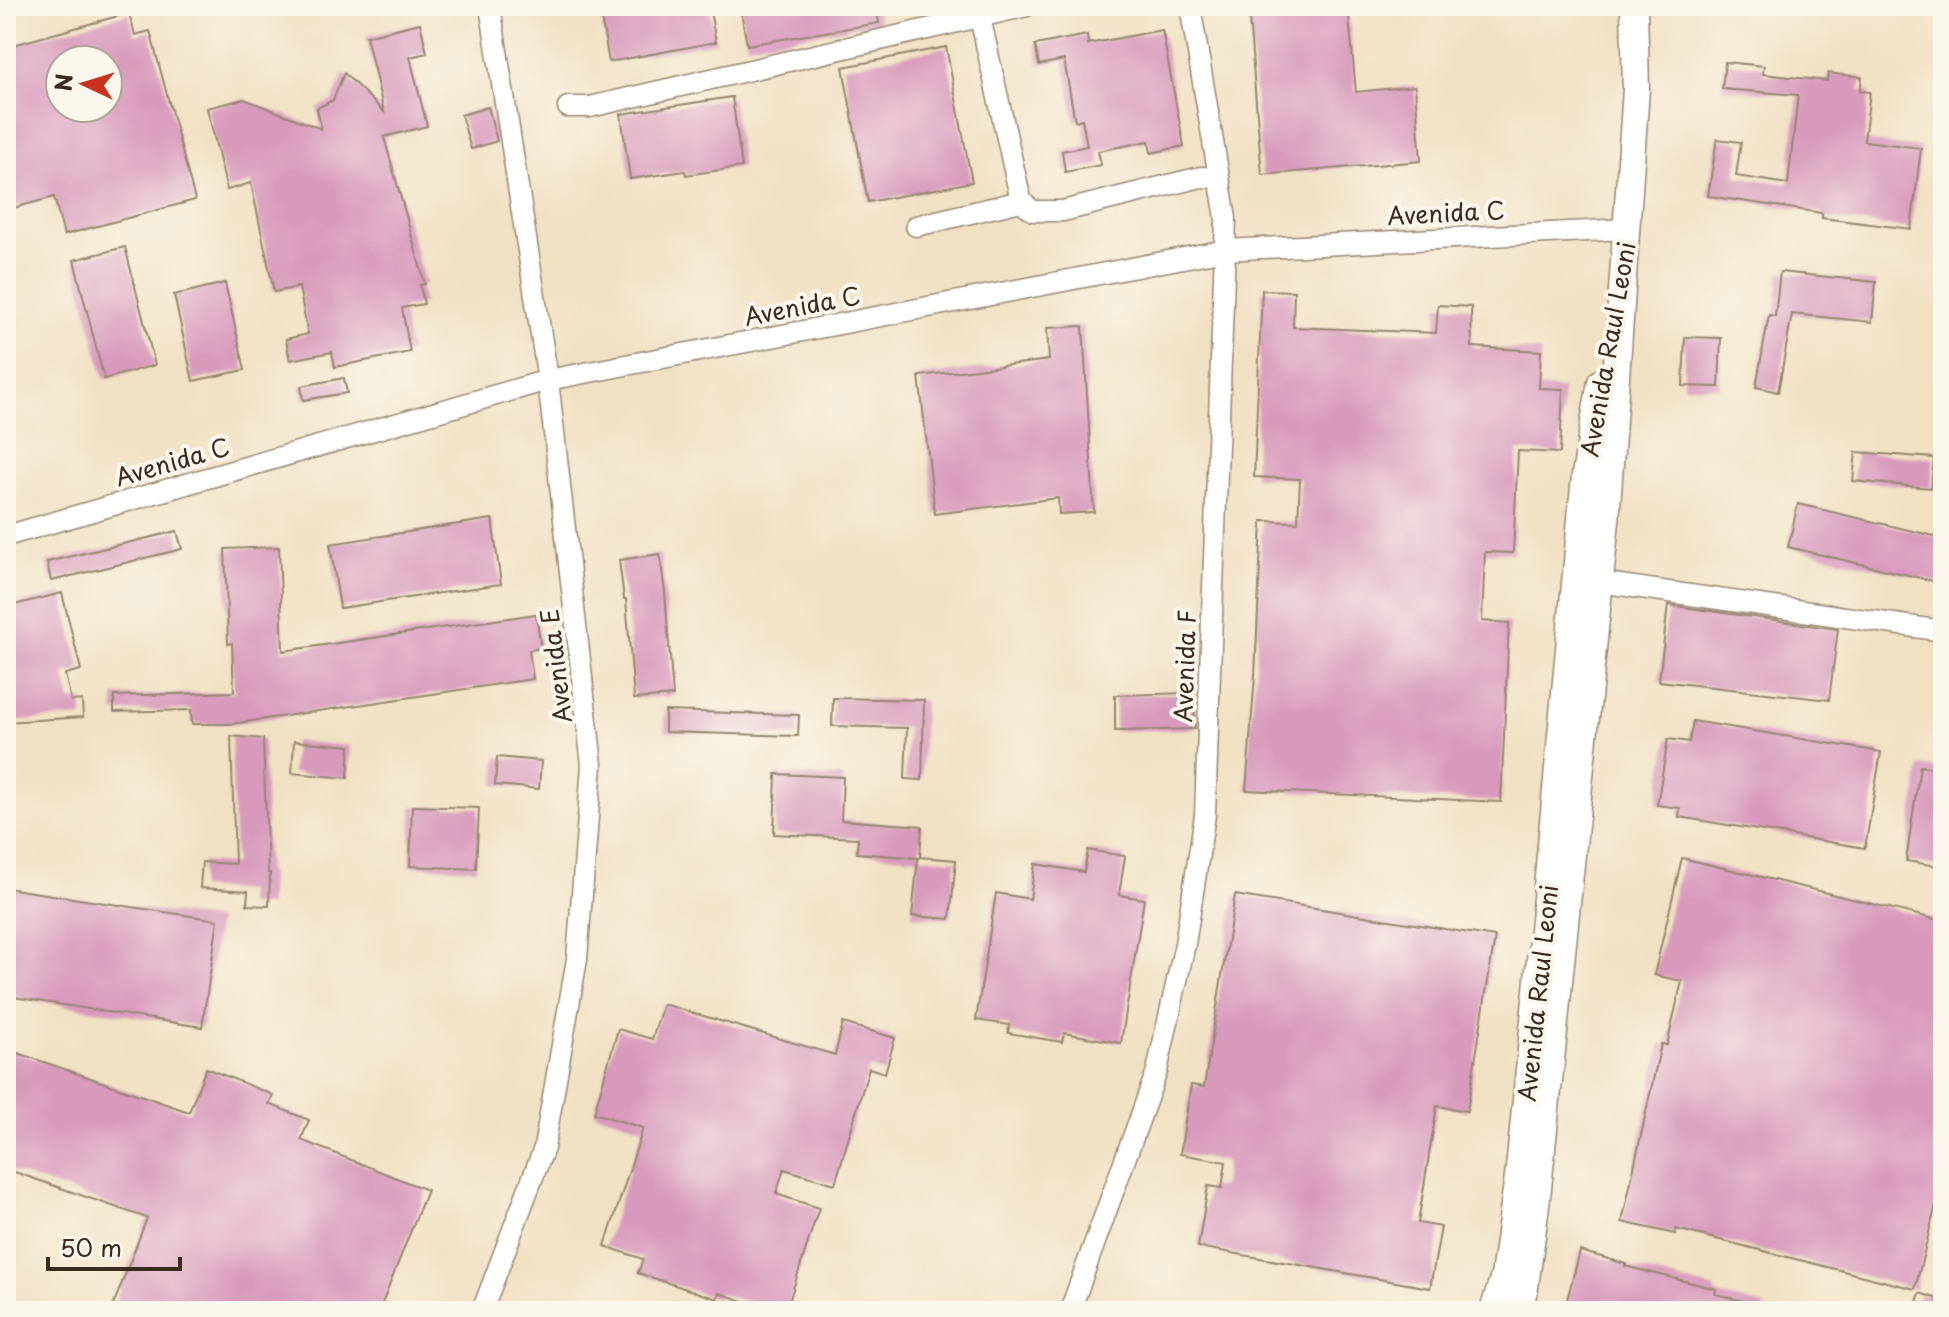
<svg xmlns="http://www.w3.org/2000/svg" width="1949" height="1317" font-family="'Playpen Sans',sans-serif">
<rect width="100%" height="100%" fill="#fbf7ec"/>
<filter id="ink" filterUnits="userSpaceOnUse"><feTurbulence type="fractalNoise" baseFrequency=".0125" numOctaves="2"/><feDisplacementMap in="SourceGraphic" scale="16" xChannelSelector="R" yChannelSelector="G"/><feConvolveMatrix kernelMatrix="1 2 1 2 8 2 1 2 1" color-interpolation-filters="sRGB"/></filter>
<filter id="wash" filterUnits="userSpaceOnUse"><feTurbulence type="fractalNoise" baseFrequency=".006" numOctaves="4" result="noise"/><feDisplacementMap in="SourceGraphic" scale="32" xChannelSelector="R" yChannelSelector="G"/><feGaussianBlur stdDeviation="1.8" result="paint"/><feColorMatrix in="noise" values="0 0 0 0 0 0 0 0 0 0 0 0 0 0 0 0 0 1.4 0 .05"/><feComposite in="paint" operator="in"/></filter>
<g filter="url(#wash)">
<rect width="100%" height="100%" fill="#f1e1c3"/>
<g id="blocks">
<g fill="#d89abc" fill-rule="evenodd">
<path d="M599 6H709L716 42 609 62Z"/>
<path d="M740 6H876L879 23 747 45Z"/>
<path d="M1248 6H1348L1356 92 1415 86 1421 161 1262 175Z"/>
<path d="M129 13 135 35 150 31 195 200 64 235 54 197 6 210V47ZM60 60H108V108H60Z"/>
<path d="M420 23 427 53 410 57 427 126 384 137 425 284 420 285 424 304 402 308 410 352 335 367 332 352 290 360 286 339 308 334 299 287 274 292 251 183 227 190 207 108 244 99 321 129 317 108 333 100 344 73 384 112 366 36Z"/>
<path d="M1162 30 1184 146 1151 153 1149 141 1098 151 1101 165 1065 172 1062 151 1087 146 1082 119 1075 121 1064 60 1039 65 1035 45 1087 35 1088 44Z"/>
<path d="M946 47 972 182 868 202 843 67Z"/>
<path d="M1725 62 1764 66 1763 74 1827 81 1828 73 1862 77 1860 91 1870 92 1864 141 1921 148 1911 229 1822 218V213L1708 196 1717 139 1741 142 1736 176 1788 184 1798 95 1722 89Z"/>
<path d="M732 97 742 167 686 175 685 171 630 179 621 114Z"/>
<path d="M488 107 497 141 471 149 461 115Z"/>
<path d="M125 247 155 365 104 379 74 260Z"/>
<path d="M1780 272 1876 282 1872 322 1792 314 1778 392 1756 387 1769 315 1775 316Z"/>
<path d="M225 283 245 370 193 381 174 295Z"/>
<path d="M1262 290 1294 291 1293 327 1436 333 1438 305 1471 307 1472 347 1541 351 1539 388 1563 389 1560 453 1518 451 1513 553 1485 552 1482 621 1509 623 1501 802 1246 790 1255 676 1262 521 1298 522 1300 479 1254 477Z"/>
<path d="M1083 326 1094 512 1059 514 1058 498 935 514 919 376 1049 360 1047 328Z"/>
<path d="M1685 337 1721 338 1719 387 1683 386Z"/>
<path d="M344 378 347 393 303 400 301 386Z"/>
<path d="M1856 452 1934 458 1931 488 1853 481Z"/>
<path d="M1798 504 1943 538V561L1938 582 1788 547Z"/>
<path d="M492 519 501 584 340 608 330 544Z"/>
<path d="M177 531 182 549 51 581 47 562Z"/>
<path d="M279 547 283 651 536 614 541 648 529 650 533 679 231 724H192L191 710 114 712V696L234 692 232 643 228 644 225 549Z"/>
<path d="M660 554 665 593 673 696 634 699 626 599H624L619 560Z"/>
<path d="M62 593 81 670 65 674 71 701 82 700 83 717 6 722V607Z"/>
<path d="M1668 605 1838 629 1829 700 1659 681Z"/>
<path d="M1194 693 1195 729 1115 731V695Z"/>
<path d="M833 698 924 700 922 780 905 779 907 728 832 726Z"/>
<path d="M665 711 799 715 798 736 665 732Z"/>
<path d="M1693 721 1881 752 1865 848 1679 817 1680 808 1657 805 1668 739 1689 742Z"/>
<path d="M231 736 263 739 268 873H270L269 906 247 905 248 891 200 888 202 862 235 864Z"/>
<path d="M294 741 350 746 348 778 292 773Z"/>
<path d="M497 757 541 761 539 789 495 785Z"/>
<path d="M1920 766 1943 769V867L1906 861Z"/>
<path d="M776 774 843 777 841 820 922 826 920 857 956 860 950 919 912 916 918 858 857 853 858 838 774 834Z"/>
<path d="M412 806 479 808 476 869 410 866Z"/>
<path d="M1088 850 1125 856 1119 895 1144 899 1121 1043 1064 1033 1062 1042 1008 1033 1009 1025 976 1020 996 893 1030 899 1035 864 1084 872Z"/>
<path d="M1682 858 1943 921V1176L1915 1289 1676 1229 1675 1234 1622 1222 1661 1044 1667 1045 1682 981 1654 975Z"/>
<path d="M6 888 218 920 202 1027 6 996Z"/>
<path d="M1235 895 1495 937 1467 1111 1437 1106 1418 1223 1441 1227 1430 1288 1198 1247 1208 1186 1222 1188 1226 1162 1180 1154 1191 1085 1204 1087Z"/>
<path d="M663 1004 835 1055 843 1023 895 1038 885 1073 869 1068 835 1184 784 1169 776 1194 819 1208 786 1311H774L719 1293 717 1299 638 1273 643 1259 605 1246 643 1128 594 1113 618 1029 652 1039Z"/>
<path d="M6 1049 189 1112 206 1068 273 1095 269 1104 309 1120 301 1140 427 1190 379 1311H111L147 1218 6 1169Z"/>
<path d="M1580 1251 1626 1264 1625 1266 1716 1289 1715 1294 1764 1306V1311H1564Z"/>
<path d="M1920 1293 1938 1299 1935 1311H1914Z"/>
</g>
</g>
</g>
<g filter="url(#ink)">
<use href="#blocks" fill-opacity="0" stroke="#968670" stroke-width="2"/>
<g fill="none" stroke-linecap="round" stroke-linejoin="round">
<g stroke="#968670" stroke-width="23">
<g id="minor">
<path d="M980 17 1021 201 1033 211H1063L1201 177 1218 178"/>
<path d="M568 107H590L1027 6"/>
<path d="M916 226 1021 201"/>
<path d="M6 536 548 380 1225 250 1627 229"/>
<path d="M1599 582 1943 631"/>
<path d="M482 1311 544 1148 577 959 592 765 548 380 490 6"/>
<path d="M1070 1311 1157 1071 1185 944 1205 815 1226 218 1190 6"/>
</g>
</g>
<g stroke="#968670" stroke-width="29">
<g id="major">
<path d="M1493 1311 1504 1276 1519 1169 1544 920 1585 475 1601 382"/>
<path d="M1518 1311 1525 1287 1537 1198 1606 521 1636 89 1634 6"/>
</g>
</g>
<use href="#minor" stroke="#fff" stroke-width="20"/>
<use href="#major" stroke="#fff" stroke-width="26"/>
</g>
</g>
<g text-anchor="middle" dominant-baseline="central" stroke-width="8" stroke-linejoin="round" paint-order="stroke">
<g font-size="24" fill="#3b2a1e" stroke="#fbf7ec">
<text transform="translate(1446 212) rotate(-3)">Avenida C</text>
<text transform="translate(802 305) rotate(-11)">Avenida C</text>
<text transform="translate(1607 349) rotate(-80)">Avenida Raul Leoni</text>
<text transform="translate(172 461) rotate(-16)">Avenida C</text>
<text transform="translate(555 666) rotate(-97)">Avenida E</text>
<text transform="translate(1184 666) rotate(-88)">Avenida F</text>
<text transform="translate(1537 993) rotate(-84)">Avenida Raul Leoni</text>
</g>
</g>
<rect width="1949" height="1317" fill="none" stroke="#fbf7ec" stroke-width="32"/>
<g transform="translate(84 84) rotate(274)"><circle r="38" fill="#fbf7ec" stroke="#aea59a" stroke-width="2"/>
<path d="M0-6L14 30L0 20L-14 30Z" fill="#c8321e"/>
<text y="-12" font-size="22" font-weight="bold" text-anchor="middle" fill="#3b2a1e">N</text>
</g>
<path d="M48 1257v12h132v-12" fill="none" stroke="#3b2a1e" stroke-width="4"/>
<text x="60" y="1257" font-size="24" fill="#3b2a1e" stroke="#fbf7ec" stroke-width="6" paint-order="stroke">50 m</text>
</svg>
